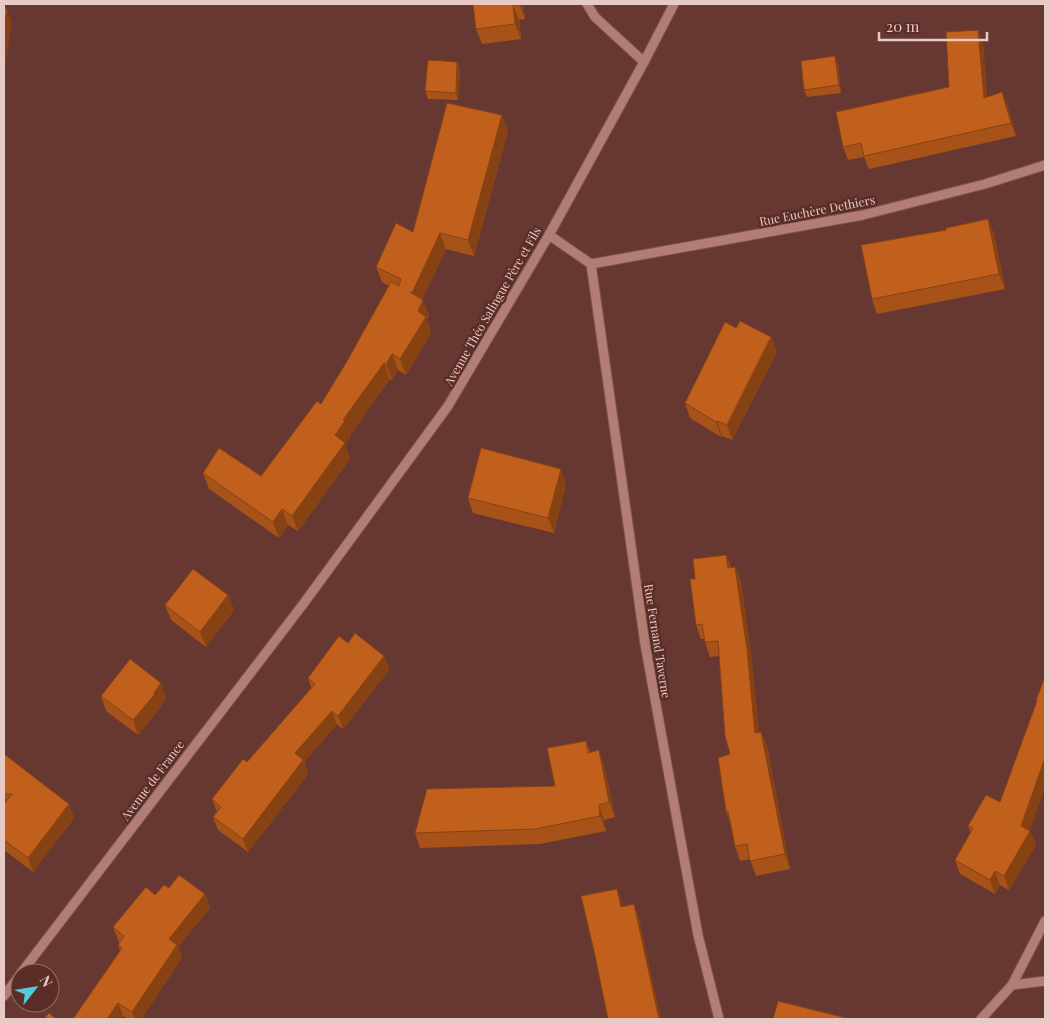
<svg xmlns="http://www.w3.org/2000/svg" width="1049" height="1023" font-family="'Playfair Display',serif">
<rect width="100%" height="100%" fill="#673831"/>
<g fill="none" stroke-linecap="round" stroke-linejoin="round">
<g stroke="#7c554f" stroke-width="11">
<g id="minor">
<path d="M587 4 595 17 644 62"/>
<path d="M549 235 591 264"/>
<path d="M591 264 645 644 698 935 719 1019"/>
<path d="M591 264 863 215 985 184 1045 165"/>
<path d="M21 973 304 603 448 406 549 235 644 62 674 4"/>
<path d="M1012 985 1045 981"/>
<path d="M4 996 20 975"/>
<path d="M981 1019 1012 985 1045 921"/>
</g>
</g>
<use href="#minor" stroke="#b27d74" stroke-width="9"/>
</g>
<g fill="#a65218">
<path d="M473 4H523L525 19 519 20 521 39 482 44 476 29Z"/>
<path d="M983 43 987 97 1007 105 1016 136 869 169 864 157 848 160 843 147 949 87Z"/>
<path d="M457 62 460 69 458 100 428 99 425 91Z"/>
<path d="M838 64 841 93 807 97 804 90Z"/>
<path d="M508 131 474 256 446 249 422 299 423 300 429 316 427 320 431 333 406 375 398 370 392 380 390 379 350 435 351 437 345 444 350 459 298 531 288 525 279 538 209 489 203 473 261 476 321 404 346 363 389 286 382 282 376 267 413 232Z"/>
<path d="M988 219 994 234 1005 289 877 314 872 299 946 230Z"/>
<path d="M736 328 771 337 777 352 732 440 722 436 721 437 690 418 685 403Z"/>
<path d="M566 484 554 533 473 513 468 498Z"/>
<path d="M726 555 731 567H735L741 582 752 663 759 732H761L767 746 790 869 756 876 750 859 740 861 735 846 730 822 726 811 730 754 719 656 710 657 704 639H701L696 625Z"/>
<path d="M228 595 234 610 206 647 171 620 165 605Z"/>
<path d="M348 643 384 656 389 670 343 729 337 724 304 762 308 774 248 852 218 830 213 817 217 812 212 799 247 762 311 688 308 678Z"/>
<path d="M1045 677 1030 831 1036 845 1009 890 1000 885 995 894 960 874 955 860 971 833 968 826 1000 802 1037 702 1036 700Z"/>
<path d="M101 696 166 698 160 707V708L138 735 106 711Z"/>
<path d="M586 741 590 752 604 765 615 817 604 820 606 831 540 844 420 848 415 833 555 786Z"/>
<path d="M4 754 69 804 74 818 33 872 4 850Z"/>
<path d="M169 888 205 894 210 908 178 947 182 958 141 1019H128L123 1016 121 1019H73L120 951 118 945 120 942 118 940 113 927 155 895Z"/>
</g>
<g fill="#874214">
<path d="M519 4H523L525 19Z"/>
<path d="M513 5 519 20 521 39 515 24Z"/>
<path d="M7 9 12 24 4 71V26Z"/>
<path d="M978 30 983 43 988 111 984 98Z"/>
<path d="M835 56 838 64 841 93 839 85Z"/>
<path d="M457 62 460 69 458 100 456 93Z"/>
<path d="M1002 92 1007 105 1016 136 1011 123Z"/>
<path d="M502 115 508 131 474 256 468 240Z"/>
<path d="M988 219 994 234 1005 289 999 274Z"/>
<path d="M440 233 446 249 418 309 412 293Z"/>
<path d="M423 300 429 316 427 320 431 333 406 375 400 359 418 311Z"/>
<path d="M771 337 777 352 732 440 727 425Z"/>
<path d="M392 354 398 370 392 380 386 364Z"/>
<path d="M384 363 390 379 350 435 351 437 345 444 350 459 298 531 292 516 343 420Z"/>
<path d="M717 421 722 436 721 437 716 422Z"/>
<path d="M561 469 566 484 554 533 548 518Z"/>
<path d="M282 509 288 525 279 538 273 522Z"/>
<path d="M726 555 731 570 728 568Z"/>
<path d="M735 567 741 582 752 663 761 747 755 733Z"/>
<path d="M228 595 234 610 206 647 200 632Z"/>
<path d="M384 656 389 670 343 729 338 716Z"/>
<path d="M161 683 166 698 160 707V708L138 735 133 720Z"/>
<path d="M332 711 337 724 304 762 308 774 248 852 243 839 295 753Z"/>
<path d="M761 732 767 746 790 869 785 854Z"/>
<path d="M599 750 604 765 615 817 609 802Z"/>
<path d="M1045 758V787L1028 836 1030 831 1036 845 1009 890 1004 876Z"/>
<path d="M69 804 74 818 33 872 28 858Z"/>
<path d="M599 805 604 820 606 831 600 816Z"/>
<path d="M995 871 1000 885 995 894 990 880Z"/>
<path d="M617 889 622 902 626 921 621 907Z"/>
<path d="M205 894 210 908 178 947 182 958 141 1019H135L132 1012 169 939Z"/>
<path d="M634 904 639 918 661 1019H659Z"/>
<path d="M118 1003 123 1016 121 1019H107Z"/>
</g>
<g fill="#c15f1c" stroke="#874214">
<path d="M473 4H519V5H513L515 24 476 29Z"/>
<path d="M4 8 7 9 4 26Z"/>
<path d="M978 30 984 98 1002 92 1011 123 864 156 861 143 843 147 836 112 949 87 946 32Z"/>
<path d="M835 56 839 85 804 90 801 61Z"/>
<path d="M428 60 457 62 456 93 425 91Z"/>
<path d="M447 103 502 115 468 240 440 233 412 293 410 292 423 300 418 311 426 317 400 359 392 354 386 364 384 363 343 420 345 421 335 435 345 443 292 516 282 509 273 522 203 473 219 448 261 476 317 401 321 404 346 363 391 282 399 286 401 279 376 267 396 223 413 232Z"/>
<path d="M988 219 999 274 872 299 861 245 946 230V228Z"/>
<path d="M740 321 771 337 727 425 717 421 716 422 685 403 725 322 736 328Z"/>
<path d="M481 448 561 469 548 518 468 498Z"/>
<path d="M726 555 728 568 735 567 747 649 755 733 761 732 785 854 750 861 747 844 735 846 728 811H726L718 758 730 754 725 736 718 641 705 642 702 624 696 625 690 579H695L693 559Z"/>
<path d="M193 569 228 595 200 632 165 605Z"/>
<path d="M355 633 384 656 338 716 332 711 295 753 303 760 243 839 213 817 221 807 212 799 243 759 247 762 315 684 308 678 339 636 348 643Z"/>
<path d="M130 659 161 683 154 693 155 694 133 720 101 696Z"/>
<path d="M1045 677V758L1021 826 1030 831 1004 876 995 871 990 880 955 860 973 828 968 826 986 795 1000 802 1037 701 1036 700Z"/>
<path d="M586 741 588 753 599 750 609 802 599 805 600 816 535 829 415 833 427 789 555 786 547 748Z"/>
<path d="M4 754 69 804 28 858 4 840V804L12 794H4Z"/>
<path d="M179 875 205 894 169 939 177 945 132 1012 118 1003 107 1019H73L122 948 118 945 124 936 113 927 146 887 155 895 164 885 169 888Z"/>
<path d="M617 889 621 907 634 904 659 1019H608L594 951 581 896Z"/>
<path d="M778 1001 850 1019H773Z"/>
<path d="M49 1013 56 1019H44Z"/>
</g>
<g text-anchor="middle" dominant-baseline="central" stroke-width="5" stroke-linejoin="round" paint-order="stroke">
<g font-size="12" fill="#e7cac5" stroke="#5b2d27">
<text transform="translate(817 210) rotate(-11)">Rue Euchère Dethiers</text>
<text transform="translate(492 306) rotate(-60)">Avenue Théo Salingue Père et Fils</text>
<text transform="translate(658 641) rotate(81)">Rue Fernand Taverne</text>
<text transform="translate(152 780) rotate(-53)">Avenue de France</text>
</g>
</g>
<rect width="1049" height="1023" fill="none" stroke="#e7cac5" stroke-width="10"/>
<g transform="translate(35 988) rotate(59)"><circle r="24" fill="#5b2d27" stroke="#936c66"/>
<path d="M0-4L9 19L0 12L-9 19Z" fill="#54cadd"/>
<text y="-8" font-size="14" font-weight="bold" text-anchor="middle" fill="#e7cac5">N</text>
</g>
<path d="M879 32v8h108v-8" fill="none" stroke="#e7cac5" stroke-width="2.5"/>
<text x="886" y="32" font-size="15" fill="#e7cac5" stroke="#5b2d27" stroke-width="4" paint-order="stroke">20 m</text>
</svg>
